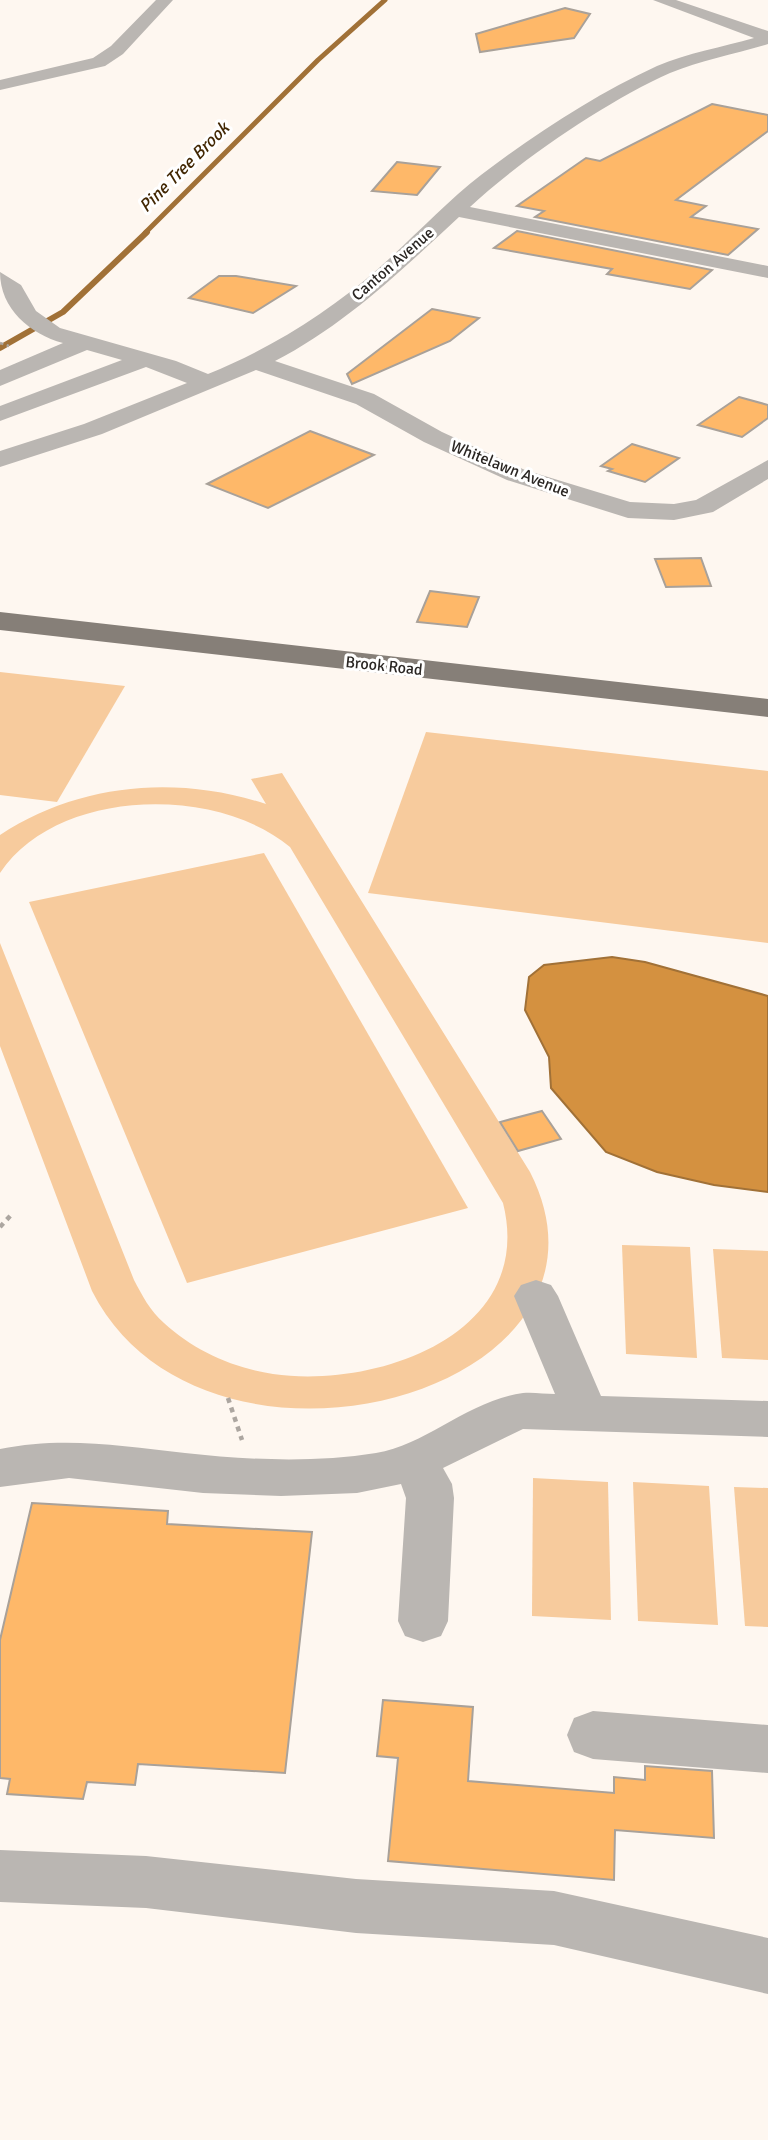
<svg xmlns="http://www.w3.org/2000/svg" width="768" height="2140" font-family="Signika,sans-serif">
<rect width="100%" height="100%" fill="#fef7f0"/>
<g fill="#f7cb9d">
<path d="M0 672 125 686 57 802 0 795Z"/>
<path d="M426 732 768 771V943L368 893Z"/>
<path d="M282 773 530 1172C643 1394 204 1511 92 1291L0 1046V943L134 1280C142 1295 150 1311 164 1323 193 1350 233 1368 273 1374 377 1389 536 1334 503 1203L290 847C216 785 57 788 0 873V835C80 783 176 775 266 804L251 779Z"/>
<path d="M264 853 468 1208 187 1283 29 902Z"/>
<path d="M622 1245 690 1247 697 1358 626 1354Z"/>
<path d="M713 1249 768 1251V1360L722 1358Z"/>
<path d="M533 1478 608 1482 611 1620 532 1616Z"/>
<path d="M633 1482 709 1486 718 1625 638 1621Z"/>
<path d="M734 1487 768 1488V1627L745 1626Z"/>
</g>
<path fill="#d49140" stroke="#a17137" stroke-width="2" d="M612 957 645 962 768 996V1192L714 1185 657 1172 606 1152 551 1088 549 1057 525 1010 529 977 544 965Z"/>
<g fill="none" stroke-linecap="round" stroke-linejoin="round">
<path stroke="#a17137" stroke-width="5" d="M145 233 318 60 385 0"/>
<path stroke="#a17137" stroke-width="6" d="M0 348 63 312 147 232"/>
</g>
<g fill="#feb869" stroke="#a9a199" stroke-width="2">
<path d="M565 8 590 14 574 38 480 52 476 34Z"/>
<path d="M712 104 768 115V131L676 200 706 206 691 217 758 229 728 255 535 217 544 211 517 206 586 158 600 161Z"/>
<path d="M397 162 440 167 417 195 372 191Z"/>
<path d="M517 231 712 270 690 289 607 274 612 269 494 248Z"/>
<path d="M219 276H236L296 286 253 313 189 298Z"/>
<path d="M432 309 479 318 450 341 352 384 347 374Z"/>
<path d="M739 397 768 405V418L742 437 698 425Z"/>
<path d="M310 431 374 455 268 508 207 484Z"/>
<path d="M632 444 679 458 645 482 608 471 612 469 601 466Z"/>
<path d="M701 558 711 586 666 587 655 559Z"/>
<path d="M430 591 479 597 467 627 417 622Z"/>
<path d="M542 1111 561 1139 518 1151 500 1122Z"/>
<path d="M32 1503 168 1511 167 1524 312 1532 285 1773 138 1764 135 1785 87 1782 83 1799 7 1794 10 1779 0 1778V1640Z"/>
<path d="M383 1700 473 1707 468 1781 614 1793V1777L645 1780V1766L712 1771 714 1838 615 1830 614 1880 388 1861 398 1758 377 1756Z"/>
</g>
<g fill="none" stroke-linecap="round" stroke-linejoin="round">
<path stroke="#aca6a0" stroke-width="2.5" stroke-dasharray="3.5 3.5" stroke-linecap="butt" d="M0 343 9 346"/>
<g stroke="#aca6a0" stroke-width="4.5" stroke-dasharray="5 5" stroke-linecap="butt">
<path d="M0 1227 11 1215"/>
<path d="M228 1398 242 1440"/>
</g>
<g fill="#bab6b2" fill-rule="evenodd">
<path d="M156 0H173L123 54 105 66 0 90V80L93 58 111 46Z"/>
<path d="M653 0H676L768 31V44C736 54 701 60 670 73 607 101 520 160 470 207L768 266V278L459 217C402 270 345 325 275 361L374 394 442 432 525 470 630 502 674 504 696 500 768 460V479L713 512 674 520 628 518 507 480 424 442 356 404 256 370 102 434 0 467V451L84 424 187 383 146 367 0 421V406L122 360 87 350 0 386V370L63 343C30 334 0 309 0 272L21 285 36 311 60 328 176 361 208 374C270 349 329 312 379 268 413 238 445 203 481 175 535 134 596 94 657 66 687 53 723 47 754 38Z"/>
<path d="M536 1280 551 1285 558 1296 601 1396 768 1401V1437L523 1429 443 1468 452 1484 454 1498 448 1621 441 1636 423 1642 405 1636 398 1621 406 1498 401 1484 357 1493 281 1496 203 1493 69 1478 0 1487V1449C63 1436 122 1446 185 1453 247 1460 314 1463 376 1453 428 1444 469 1400 523 1393 533 1392 545 1394 555 1394L514 1296 521 1285Z"/>
<path d="M593 1711 768 1725V1773L593 1759 574 1752 567 1735 574 1718Z"/>
<path d="M0 1850 146 1856 356 1879 554 1891 768 1938V1994L554 1945 356 1933 146 1908 0 1902Z"/>
</g>
<path fill="#867f78" fill-rule="evenodd" d="M0 612 768 699V717L0 630Z"/>
</g>
<g text-anchor="middle" dominant-baseline="central" stroke-width="6" stroke-linejoin="round" paint-order="stroke">
<g font-size="16" fill="#2a2623" stroke="#fff">
<text transform="translate(393 264) rotate(-41)">Canton Avenue</text>
<text transform="translate(510 469) rotate(22)">Whitelawn Avenue</text>
<text transform="translate(384 666) rotate(6)">Brook Road</text>
</g>
<g font-size="18" font-style="italic" fill="#422703" stroke="#fff">
<text transform="translate(184 167) rotate(-45)">Pine Tree Brook</text>
</g>
</g>
</svg>
